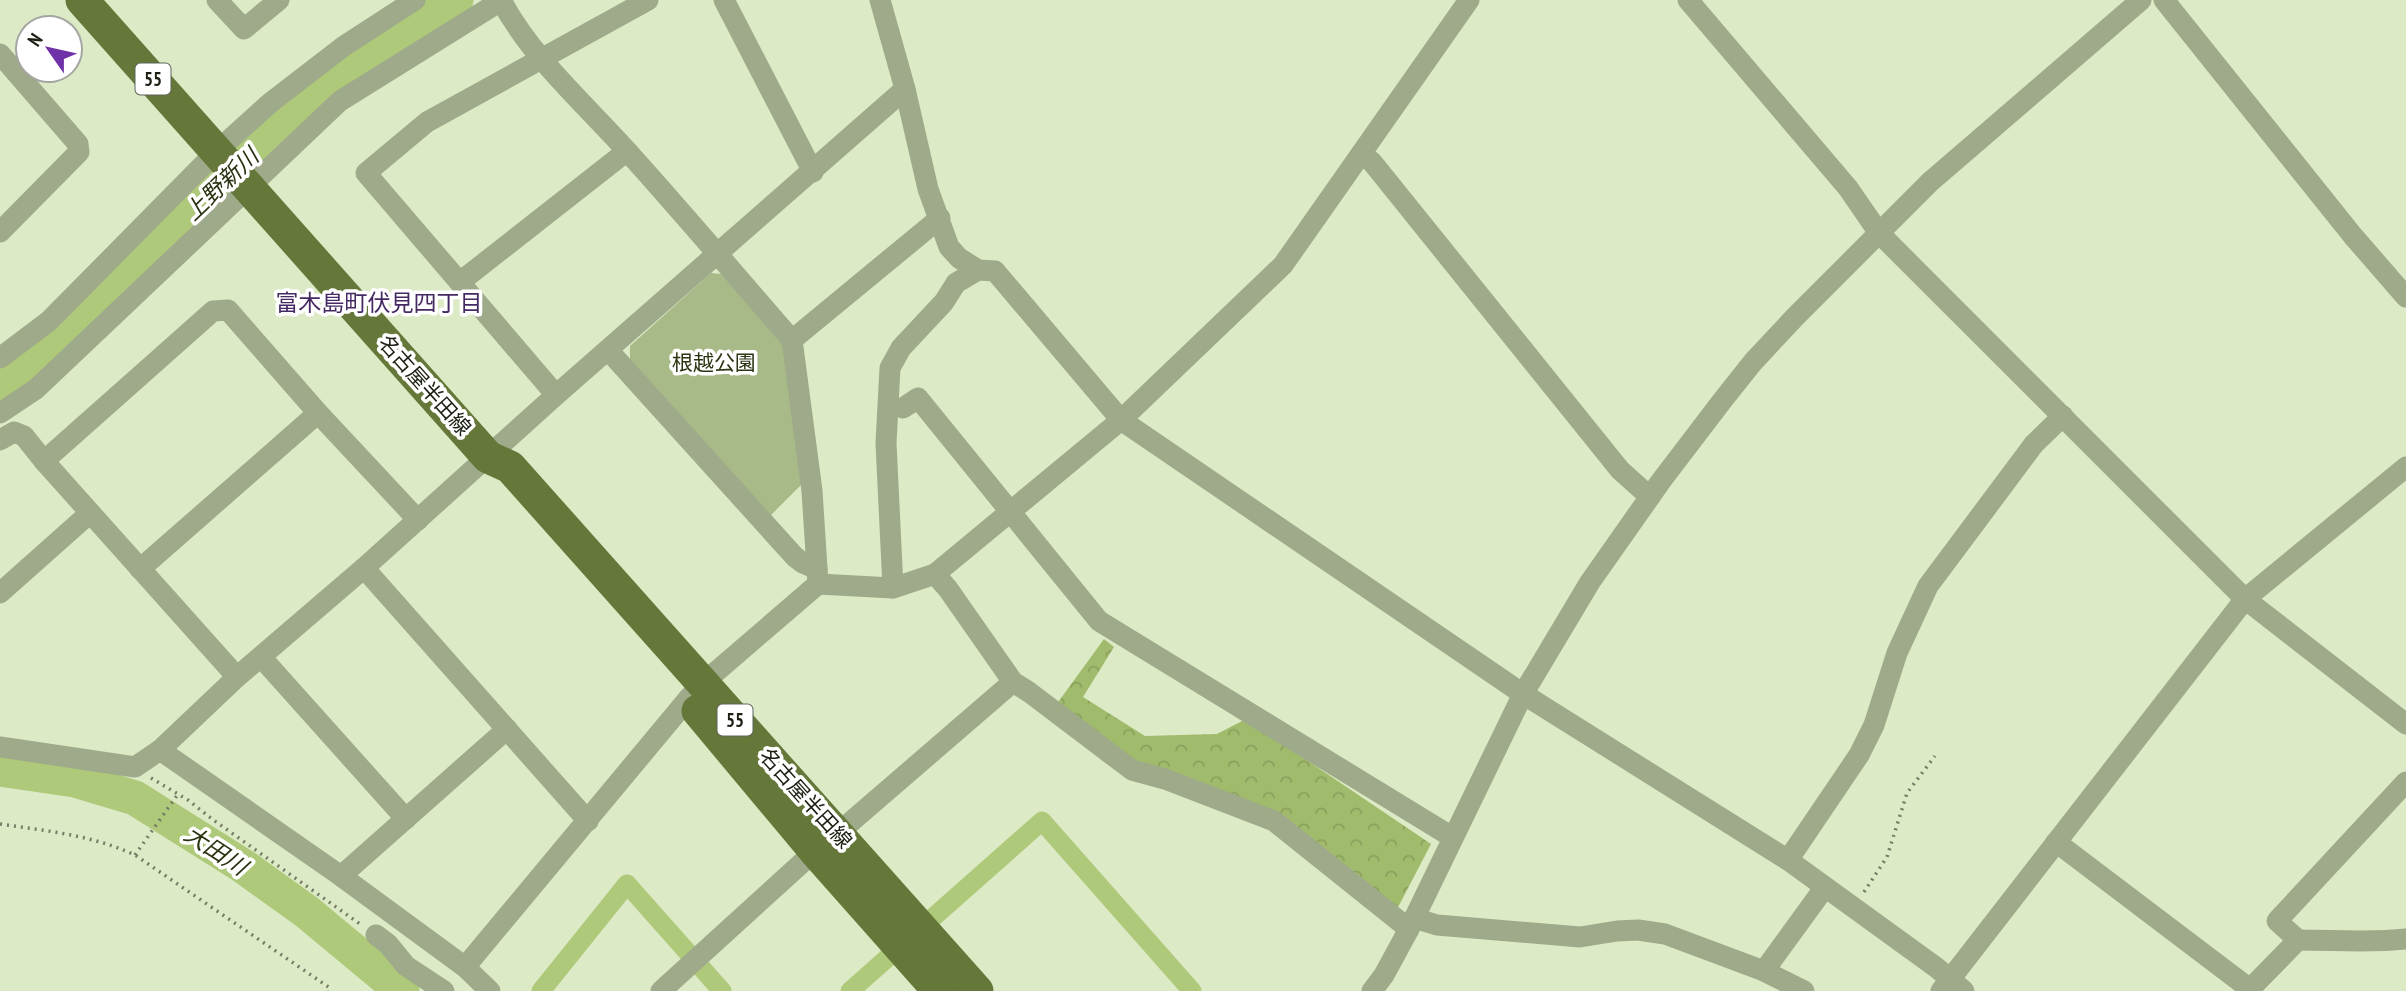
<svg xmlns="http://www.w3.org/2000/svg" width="2406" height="991" font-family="'PT Sans Narrow','Noto Sans JP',sans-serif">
<defs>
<pattern id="forest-crowns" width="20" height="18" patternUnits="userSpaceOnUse" patternTransform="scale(1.75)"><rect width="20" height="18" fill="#a1bb6c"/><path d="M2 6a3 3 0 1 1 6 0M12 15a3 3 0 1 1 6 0" fill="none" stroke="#8aa05d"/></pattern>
</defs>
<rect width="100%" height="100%" fill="#ddeac6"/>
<path fill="#a8ba87" d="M711 273 721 274 786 346 801 485 769 517 630 364V346Z"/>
<path fill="url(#forest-crowns)" d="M1104 639 1114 647 1083 697 1145 736 1217 734 1246 719 1431 844 1395 913 1277 817 1132 762 1056 705Z"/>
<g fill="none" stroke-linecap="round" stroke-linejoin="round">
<g stroke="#afc97a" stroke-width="19">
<path d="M541 991 627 884 722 991"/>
<path d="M850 991 1042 821 1192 991"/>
</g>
<g stroke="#afc97a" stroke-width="35">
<path d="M0 387 57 343 248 155 307 100 393 39 456 0"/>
<path d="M0 769 75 780 135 798 243 866 307 912 402 991"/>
</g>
<g stroke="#747d65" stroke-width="3.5" stroke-dasharray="2 5" stroke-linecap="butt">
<path d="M151 778 188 800 212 819 360 924"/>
<path d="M0 824C47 831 92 835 135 855L330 988 329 991"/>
<path d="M135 855 178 794"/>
<path d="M1864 892 1887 857 1907 793 1935 756"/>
</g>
<g stroke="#9eaa89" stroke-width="21">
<path d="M217 0 244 29 279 0"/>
<path d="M501 0C531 57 584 103 627 151 683 213 737 277 792 340"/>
<path d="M724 0 813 172"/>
<path d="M880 0 905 89 928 189 949 247 959 258 978 270 995 271 1121 420 1523 694 1788 860 1937 968 1964 991"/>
<path d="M1688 0 1848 188 1879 233 2245 599 2406 724"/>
<path d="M2164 0 2353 236 2406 297"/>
<path d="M0 54 78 144 79 152 0 232"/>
<path d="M1361 154 1372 162 1620 470 1650 497"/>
<path d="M460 282 627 151"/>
<path d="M608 350 795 557 803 563 817 569"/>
<path d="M0 358 49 321 217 151 270 103 344 46 415 0"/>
<path d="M556 395 366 173 427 122 648 0"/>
<path d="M903 408 918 398 1099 621 1452 837"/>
<path d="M0 413 36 389 340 101 502 0"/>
<path d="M0 440 14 432 24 436 44 461 237 677"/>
<path d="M44 461 213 311 228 310 318 413 418 520"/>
<path d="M364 568 588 821"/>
<path d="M140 569 318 413"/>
<path d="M935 574 1121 420 1283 265 1469 0"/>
<path d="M818 584 812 491 792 340 940 218"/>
<path d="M893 588 886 443 890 368 901 348 944 302 956 283 978 270"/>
<path d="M0 593 90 513"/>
<path d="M261 657 406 819"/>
<path d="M0 747 135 767 160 750 237 677 364 568 556 395 905 89"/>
<path d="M160 750 341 876 465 967 490 991"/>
<path d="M838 833 1013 682"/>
<path d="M2056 842 2250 989 2298 940 2277 921 2406 782"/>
<path d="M1788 860 1859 755 1874 725 1897 653 1928 586 2034 444 2063 416"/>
<path d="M341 876 507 729"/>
<path d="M1414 918 1437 925 1580 937 1617 931 1638 930 1665 934 1764 971 1804 991"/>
<path d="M376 935 388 944 406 966 444 991"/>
<path d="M2298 940C2335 940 2370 943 2406 939"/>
<path d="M465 967 688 699 703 683 818 584 893 588 935 574 948 589 1013 682 1029 692 1132 770 1165 779 1274 821 1409 929"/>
<path d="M1764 971 1825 887"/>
<path d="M661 991 815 851"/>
<path d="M1372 991 1384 975 1409 929 1523 694 1590 582 1661 481 1722 401 1753 362 1795 317 1930 182 2141 0"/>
<path d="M1941 991 2245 599 2406 467"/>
</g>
<g stroke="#657839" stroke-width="33">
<path d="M82 0 488 457 510 467 977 991"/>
<path d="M698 711 815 851 939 991"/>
</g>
</g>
<g text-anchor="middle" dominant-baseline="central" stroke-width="7" stroke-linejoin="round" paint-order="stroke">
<g fill="#fff" stroke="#5f635a" stroke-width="2">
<rect x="135.5" y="63.5" width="35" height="31" rx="5"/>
<rect x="717.5" y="704.5" width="35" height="31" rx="5"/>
</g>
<g font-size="19" font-weight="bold" fill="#1b2013">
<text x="153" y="79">55</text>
<text x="735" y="720">55</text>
</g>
<g font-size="21" fill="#2b3513" stroke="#fff">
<text x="714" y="362">根越公園</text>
</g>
<g font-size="21" fill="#1b2013" stroke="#fff">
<text transform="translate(425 385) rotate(48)">名古屋半田線</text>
<text transform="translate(806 798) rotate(48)">名古屋半田線</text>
</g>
<g font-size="23" font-style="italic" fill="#293311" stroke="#fff">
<text transform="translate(221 184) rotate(-44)">上野新川</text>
<text transform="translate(216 850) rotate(33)">大田川</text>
</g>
<g font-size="23" fill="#452963" stroke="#fff">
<text x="379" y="302">富木島町伏見四丁目</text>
</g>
</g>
<g transform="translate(49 49) rotate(304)"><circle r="33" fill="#ffffff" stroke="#a4a6a1" stroke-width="2"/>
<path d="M0-5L12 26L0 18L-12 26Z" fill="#6e31a7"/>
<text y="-10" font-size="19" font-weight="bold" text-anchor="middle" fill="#1b2013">N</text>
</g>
</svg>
